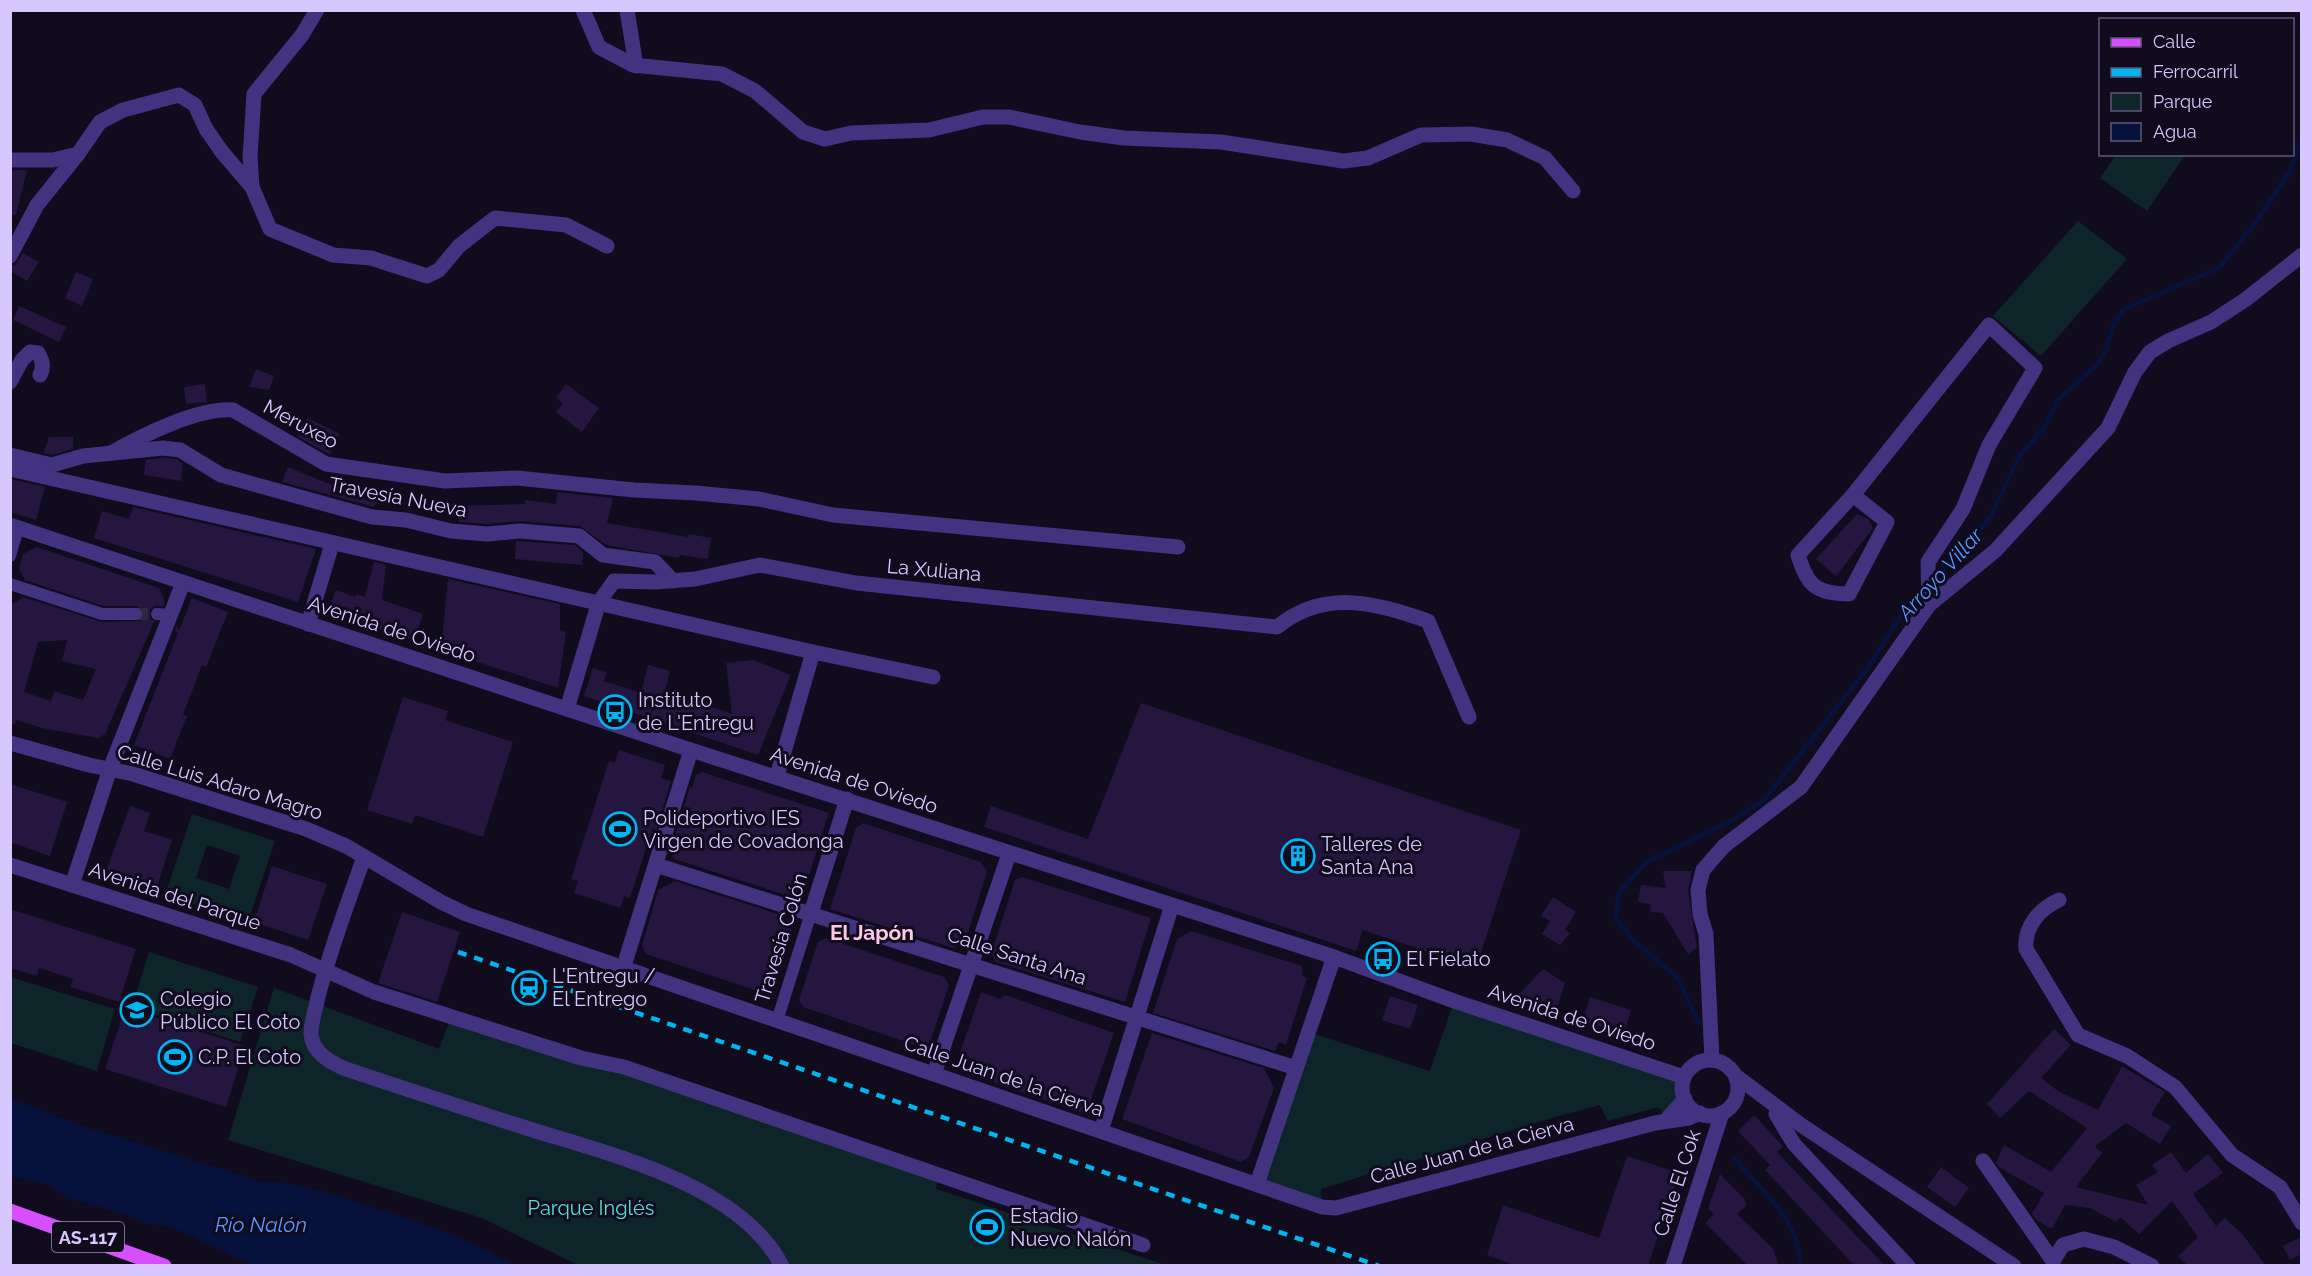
<svg xmlns="http://www.w3.org/2000/svg" width="2312" height="1276" font-family="Raleway,sans-serif">
<rect width="100%" height="100%" fill="#110b1e"/>
<g fill="#0d2528" fill-rule="evenodd">
<path d="M2116 155V154L2185 155 2147 211 2100 178Z"/>
<path d="M2078 221 2127 259 2041 356 1993 316Z"/>
<path d="M192 814 275 841 248 922 165 895ZM207 845 240 856 229 889 196 878Z"/>
<path d="M149 952 258 987 240 1042 132 1007Z"/>
<path d="M10 977 115 1009 97 1071 11 1043Z"/>
<path d="M274 988 439 1049 451 1017 939 1175 936 1189 1166 1265H578L482 1218 228 1140Z"/>
<path d="M1454 1001 1684 1077 1682 1088 1685 1099 1666 1120 1659 1107 1608 1121 1600 1105 1562 1115 1321 1189 1322 1207 1257 1184 1308 1032 1430 1071Z"/>
</g>
<path fill="#06123b" d="M11 1099 80 1125 263 1182C296 1182 321 1191 353 1201 408 1218 465 1237 515 1265H252L169 1226 144 1223 127 1215 67 1198 50 1185 11 1177Z"/>
<g fill="none" stroke-linecap="round" stroke-linejoin="round">
<g stroke="#06123b" stroke-width="5">
<path d="M1932 581 1990 518 2019 457 2044 428 2059 399 2098 364 2105 352 2114 324 2124 309 2219 268 2254 225 2290 171 2302 136"/>
<path d="M1699 1023 1677 977 1634 941 1616 918 1619 892 1648 861 1730 822 1764 800 1867 669 1909 603 1925 587"/>
<path d="M1734 1158C1758 1187 1805 1225 1799 1266"/>
</g>
</g>
<g fill="#24163f" fill-rule="evenodd">
<path d="M15 170H27L16 215 10 214V172Z"/>
<path d="M23 253 39 262 27 281 10 271 11 266 16 264Z"/>
<path d="M76 272 93 279 82 306 65 298Z"/>
<path d="M19 306 66 327 59 342 13 320Z"/>
<path d="M256 369 274 376 269 390 249 387Z"/>
<path d="M205 384 207 402 186 404 184 387Z"/>
<path d="M566 384 599 408 582 432 556 412 563 403 556 398Z"/>
<path d="M307 418 340 434 330 455 298 437Z"/>
<path d="M49 437H73V449L52 455 43 453Z"/>
<path d="M163 458 177 459 183 464 181 481 144 475 146 460Z"/>
<path d="M288 467 376 503 374 507 282 482Z"/>
<path d="M10 479 45 487 36 520 10 512Z"/>
<path d="M557 492 613 498 607 523 688 537 689 534 711 538 708 559 680 555 679 558 606 545 580 526 521 521 487 524 459 522 458 506 525 504V500L556 504Z"/>
<path d="M133 507 316 549 298 602 94 538 102 511 129 519Z"/>
<path d="M1857 514 1868 519 1873 528 1836 576 1816 559Z"/>
<path d="M516 541 575 545 583 552 582 565 515 559Z"/>
<path d="M37 547 159 588 165 602 163 606H154L150 610V618L157 623 154 622 105 734 98 738 42 728 16 720 15 724H10V606L23 597 102 622 140 621 143 618V610L136 606H103L25 580 19 569 23 554ZM67 640 62 661 96 669 83 700 54 691 51 701 24 692 38 642Z"/>
<path d="M374 562 386 565 382 600 423 614 415 641 333 614 330 606 336 590 355 597 357 594 365 597Z"/>
<path d="M448 579 560 604V631L566 632 558 688 441 650Z"/>
<path d="M192 598 228 612 206 667 202 665 183 715 187 716 170 759 134 745 178 633 175 631 176 626 179 631Z"/>
<path d="M753 660 791 675 758 755 584 696 593 668 607 673 604 681 641 693 648 665 670 671 665 691 732 714 726 663Z"/>
<path d="M403 697 448 711 445 720 513 742 483 837 415 815 412 824 367 810Z"/>
<path d="M1141 703 1521 830 1476 968 1363 930 1356 951 984 827 991 806 1088 839Z"/>
<path d="M619 750 665 765 661 778 671 781 656 831 653 827 630 898 624 896 620 908 574 893 578 881 571 879 609 761 615 763Z"/>
<path d="M702 772 829 813 801 900 674 859 670 852 690 787 692 788 696 775Z"/>
<path d="M10 784 67 802 50 856 10 842Z"/>
<path d="M130 806 150 813 144 831 172 840 156 890 105 874Z"/>
<path d="M863 823 981 862 987 872 965 942 953 948 830 909 856 828Z"/>
<path d="M272 866 327 884 308 940 254 922Z"/>
<path d="M1663 871H1692L1688 891 1697 948 1688 954 1663 913 1650 912 1651 904 1638 902 1641 885 1666 888Z"/>
<path d="M1022 877 1151 918 1125 1002 996 962 991 954 1015 880Z"/>
<path d="M675 881 781 915 792 931 773 989 764 993 646 954 642 946 658 890Z"/>
<path d="M1553 897 1576 912 1565 930 1570 933 1560 945 1542 934 1550 921 1541 916Z"/>
<path d="M10 909 136 949 119 1002 70 987 73 979 39 968 37 976 10 968Z"/>
<path d="M402 912 460 932 437 1002 378 983Z"/>
<path d="M1191 931 1302 966 1303 977 1307 978 1286 1045 1279 1042 1275 1051 1153 1013 1177 939Z"/>
<path d="M826 938 944 977 949 985 930 1042 921 1047 803 1007 799 1000 818 942Z"/>
<path d="M1543 969 1565 983 1555 1014 1522 1003 1519 994Z"/>
<path d="M981 992 1000 999 1005 995 1114 1033 1086 1114 966 1073 958 1058Z"/>
<path d="M1390 996 1418 1005 1410 1029 1382 1020Z"/>
<path d="M1590 997 1631 1010 1624 1034 1583 1021Z"/>
<path d="M125 1008 245 1046 226 1107 105 1069Z"/>
<path d="M2054 1029 2071 1045 2041 1078 2058 1091 2098 1110 2122 1066 2165 1092 2151 1115 2171 1126 2160 1144 2126 1123 2095 1146 2102 1153 2076 1187 2148 1205 2136 1185 2158 1172 2152 1165 2171 1152 2186 1173 2208 1154 2223 1173 2193 1194 2216 1226 2225 1218 2243 1235 2266 1266H2188L2178 1256 2198 1237 2172 1201 2139 1234 2120 1217 2116 1222 2090 1208 2065 1205 2052 1229 2036 1220 2032 1214 2044 1193 2000 1168 1996 1163 2004 1145 2051 1172 2087 1128 2029 1091 2000 1118 1987 1104Z"/>
<path d="M1152 1033 1264 1068 1274 1088 1249 1157 1241 1162 1122 1119Z"/>
<path d="M1754 1115 1783 1146 1777 1152 1885 1266H1855L1765 1170 1770 1165 1738 1131Z"/>
<path d="M1627 1156 1679 1173 1648 1266H1517L1487 1255 1503 1205 1599 1238Z"/>
<path d="M1941 1167 1969 1188 1955 1207 1927 1187Z"/>
<path d="M1720 1174 1745 1200 1746 1206 1737 1214 1773 1249 1779 1266H1748L1705 1223 1714 1214 1708 1209Z"/>
<path d="M2301 1237V1254L2290 1260 2283 1246Z"/>
</g>
<g fill="none" stroke-linecap="round" stroke-linejoin="round">
<path stroke="#2f2740" stroke-width="12" stroke-dasharray="12 6" stroke-linecap="butt" d="M136 614H157"/>
<g stroke="#41337f" stroke-width="12">
<path d="M10 556 18 528"/>
<path d="M10 584 102 614H136"/>
<path d="M157 614 171 615"/>
<path d="M777 1021 811 913"/>
</g>
<g stroke="#41337f" stroke-width="15">
<path d="M583 10 599 47 633 65 722 74 755 91 803 132 825 139 851 133 929 130 983 117H1009L1080 132 1124 138 1221 142 1343 161 1368 158 1421 135 1471 134 1507 140 1545 158 1573 191"/>
<path d="M627 10 636 66"/>
<path d="M10 160H53L78 154 100 122 123 110 179 95 195 105 206 129 222 152 252 187 270 229 333 255 371 258 427 276 439 270 459 246 495 218 566 225 607 246"/>
<path d="M252 187 250 157 254 94 302 35 317 10"/>
<path d="M10 256 37 205 78 154"/>
<path d="M10 382 22 360 30 352 38 353C43 361 44 368 40 375"/>
<path d="M111 453C141 436 199 407 233 410L326 464 445 481 517 478 634 490 696 493 759 499 833 515 1178 547"/>
<path d="M10 455 52 465 83 456 163 448 180 450 221 475 372 517 406 520 451 531 487 534 520 531 579 536 603 555 655 562 673 581"/>
<path d="M10 469 813 652 777 776"/>
<path d="M1853 495 1887 522 1849 594C1816 593 1808 587 1798 555L1853 495 1989 325 2035 368 1989 445 1963 509 1928 562 1929 605"/>
<path d="M308 624 332 544"/>
<path d="M813 652 933 677"/>
<path d="M567 709 599 602 614 581 655 582 695 579 760 565 856 583 1277 627C1325 588 1375 603 1428 621L1469 717"/>
<path d="M10 743 89 765 133 774 306 829 346 846 441 902 466 914 1322 1207 1336 1208 1655 1123 1689 1118 1700 1113"/>
<path d="M364 857C348 903 330 949 318 997 316 1008 311 1022 311 1033 312 1052 328 1061 343 1068 402 1088 461 1107 520 1126 603 1153 739 1182 782 1266"/>
<path d="M10 865 291 955 374 992 581 1058 624 1067 1143 1245"/>
<path d="M656 865 1296 1068"/>
<path d="M72 885 110 769 183 583"/>
<path d="M2059 900C2039 909 2024 927 2026 949L2078 1035 2127 1056 2175 1087 2232 1155 2280 1187 2302 1223"/>
<path d="M811 913 847 799"/>
<path d="M623 969 691 750"/>
<path d="M1712 1060 1706 934 1700 914 1698 890 1703 870 1724 846 1801 787 1929 605 1995 551 2108 428 2135 372 2150 352 2168 341 2211 322 2245 300 2302 255"/>
<path d="M934 1074 1009 854"/>
<path d="M1776 1114 1794 1144 1908 1266"/>
<path d="M1666 1120 1685 1099"/>
<path d="M1101 1131 1172 905"/>
<path d="M1983 1161 2053 1261V1266"/>
<path d="M1257 1184 1334 957"/>
<path d="M2053 1261 2063 1245 2084 1239 2114 1247 2152 1266"/>
<path d="M1673 1266 1722 1113"/>
</g>
<g stroke="#41337f" stroke-width="15">
<path d="M10 525 691 750 1334 957 1454 1001 1684 1077"/>
<circle cx="1710" cy="1088" r="28"/>
<path d="M1736 1076 1801 1125 2014 1266"/>
</g>
<path stroke="#d74eff" stroke-width="15" d="M10 1211 164 1266"/>
<path stroke="#00b6f2" stroke-width="4.5" stroke-dasharray="9 8" stroke-linecap="butt" d="M458 952 1379 1266"/>
</g>
<defs>
<g id="bus-ring" transform="scale(1.725)"><circle r="9.5" fill="#110b1e" stroke="#00b6f2" stroke-width="1.5"/><path d="M-5-6H5V4H4V6H2V4H-2V6H-4V4H-5ZM-3.5-4V0h7V-4ZM-3.5 1.2v1.5H-2V1.2ZM2 1.2v1.5H3.5V1.2Z" fill="#00b6f2"/></g>
<g id="stadium-ring" transform="scale(1.725)"><circle r="9.5" fill="#110b1e" stroke="#00b6f2" stroke-width="1.5"/><path d="M0-5a6.5 5 0 1 0 0 10a6.5 5 0 1 0 0-10ZM-3.5-1.8h7v3.6h-7Z" fill="#00b6f2"/></g>
<g id="building-ring" transform="scale(1.725)"><circle r="9.5" fill="#110b1e" stroke="#00b6f2" stroke-width="1.5"/><path d="M-4-6H4V6H1V3H-1V6H-4ZM-2.5-4.3h1.7v1.8h-1.7ZM.8-4.3h1.7v1.8H.8ZM-2.5-1h1.7V.8h-1.7ZM.8-1h1.7V.8H.8Z" fill="#00b6f2"/></g>
<g id="station-ring" transform="scale(1.725)"><circle r="9.5" fill="#110b1e" stroke="#00b6f2" stroke-width="1.5"/><path d="M-3-6H3Q5-6 5-4V2Q5 4 3 4L4.5 6H3L1.5 4h-3L-3 6H-4.5L-3 4Q-5 4-5 2V-4Q-5-6-3-6ZM-3.5-4v3h7v-3ZM-3.5 1v1.5H-2V1ZM2 1v1.5H3.5V1Z" fill="#00b6f2"/></g>
<g id="school-ring" transform="scale(1.725)"><circle r="9.5" fill="#110b1e" stroke="#00b6f2" stroke-width="1.5"/><path d="M0-5L7-2L0 1L-7-2ZM-4 1L0 2.5L4 1V4Q0 6-4 4Z" fill="#00b6f2"/></g>
</defs>
<g fill-rule="evenodd">
<use href="#bus-ring" x="615" y="712"/>
<use href="#stadium-ring" x="620" y="829"/>
<use href="#building-ring" x="1298" y="856"/>
<use href="#bus-ring" x="1383" y="959"/>
<use href="#station-ring" x="529" y="988"/>
<use href="#school-ring" x="137" y="1010"/>
<use href="#stadium-ring" x="175" y="1057"/>
<use href="#stadium-ring" x="987" y="1227"/>
</g>
<g text-anchor="middle" dominant-baseline="central" stroke-width="6" stroke-linejoin="round" paint-order="stroke">
<rect fill="#110b1e" stroke="#9b8fbc" stroke-width="1.5" x="52" y="1222" width="72" height="30" rx="4.5"/>
<g font-size="18" font-weight="bold" fill="#d6c7ff">
<text x="88" y="1237">AS-117</text>
</g>
<g font-size="20" fill="#d6c7ff" stroke="#110b1e">
<text transform="translate(301 424) rotate(28)">Meruxeo</text>
<text transform="translate(398 497) rotate(11)">Travesía Nueva</text>
<text transform="translate(934 570) rotate(5)">La Xuliana</text>
<text transform="translate(392 629) rotate(18)">Avenida de Oviedo</text>
<text transform="translate(854 780) rotate(18)">Avenida de Oviedo</text>
<text transform="translate(220 782) rotate(17)">Calle Luis Adaro Magro</text>
<text transform="translate(175 896) rotate(18)">Avenida del Parque</text>
<text transform="translate(781 938) rotate(-73)">Travesía Colón</text>
<text transform="translate(1017 956) rotate(18)">Calle Santa Ana</text>
<text transform="translate(1572 1017) rotate(18)">Avenida de Oviedo</text>
<text transform="translate(1004 1076) rotate(19)">Calle Juan de la Cierva</text>
<text transform="translate(1472 1150) rotate(-15)">Calle Juan de la Cierva</text>
<text transform="translate(1677 1183) rotate(-72)">Calle El Cok</text>
</g>
<g font-size="20" fill="#d6c7ff" stroke="#110b1e" text-anchor="start">
<text x="638" y="700">Instituto<tspan x="638" dy="23">de L'Entregu</tspan></text>
<text x="643" y="818">Polideportivo IES<tspan x="643" dy="23">Virgen de Covadonga</tspan></text>
<text x="1321" y="844">Talleres de<tspan x="1321" dy="23">Santa Ana</tspan></text>
<text x="1406" y="959">El Fielato</text>
<text x="552" y="976">L'Entregu /<tspan x="552" dy="23">El Entrego</tspan></text>
<text x="160" y="999">Colegio<tspan x="160" dy="23">Público El Coto</tspan></text>
<text x="198" y="1057">C.P. El Coto</text>
<text x="1010" y="1216">Estadio<tspan x="1010" dy="23">Nuevo Nalón</tspan></text>
</g>
<g font-size="20" fill="#4ee4d5" stroke="#110b1e">
<text x="591" y="1208">Parque Inglés</text>
</g>
<g font-size="21" font-style="italic" fill="#5597ff" stroke="#110b1e">
<text transform="translate(1940 574) rotate(-48)">Arroyo Villar</text>
<text x="261" y="1224">Río Nalón</text>
</g>
<g font-size="21" font-weight="bold" fill="#ffc9e3" stroke="#110b1e">
<text x="872" y="932">El Japón</text>
</g>
</g>
<rect width="2312" height="1276" fill="none" stroke="#d6c7ff" stroke-width="24"/>
<rect x="2099" y="18" width="195" height="138" fill="#110b1e" stroke="#605678" stroke-width="1.5"/>
<rect x="2111" y="38" width="30" height="9" fill="#d74eff" stroke="#605678" stroke-width="1.5"/>
<text x="2153" y="48" font-size="18" fill="#d6c7ff">Calle</text>
<rect x="2111" y="68" width="30" height="9" fill="#00b6f2" stroke="#605678" stroke-width="1.5"/>
<text x="2153" y="78" font-size="18" fill="#d6c7ff">Ferrocarril</text>
<rect x="2111" y="93" width="30" height="18" fill="#0d2528" stroke="#605678" stroke-width="1.5"/>
<text x="2153" y="108" font-size="18" fill="#d6c7ff">Parque</text>
<rect x="2111" y="123" width="30" height="18" fill="#06123b" stroke="#605678" stroke-width="1.5"/>
<text x="2153" y="138" font-size="18" fill="#d6c7ff">Agua</text>
</svg>
